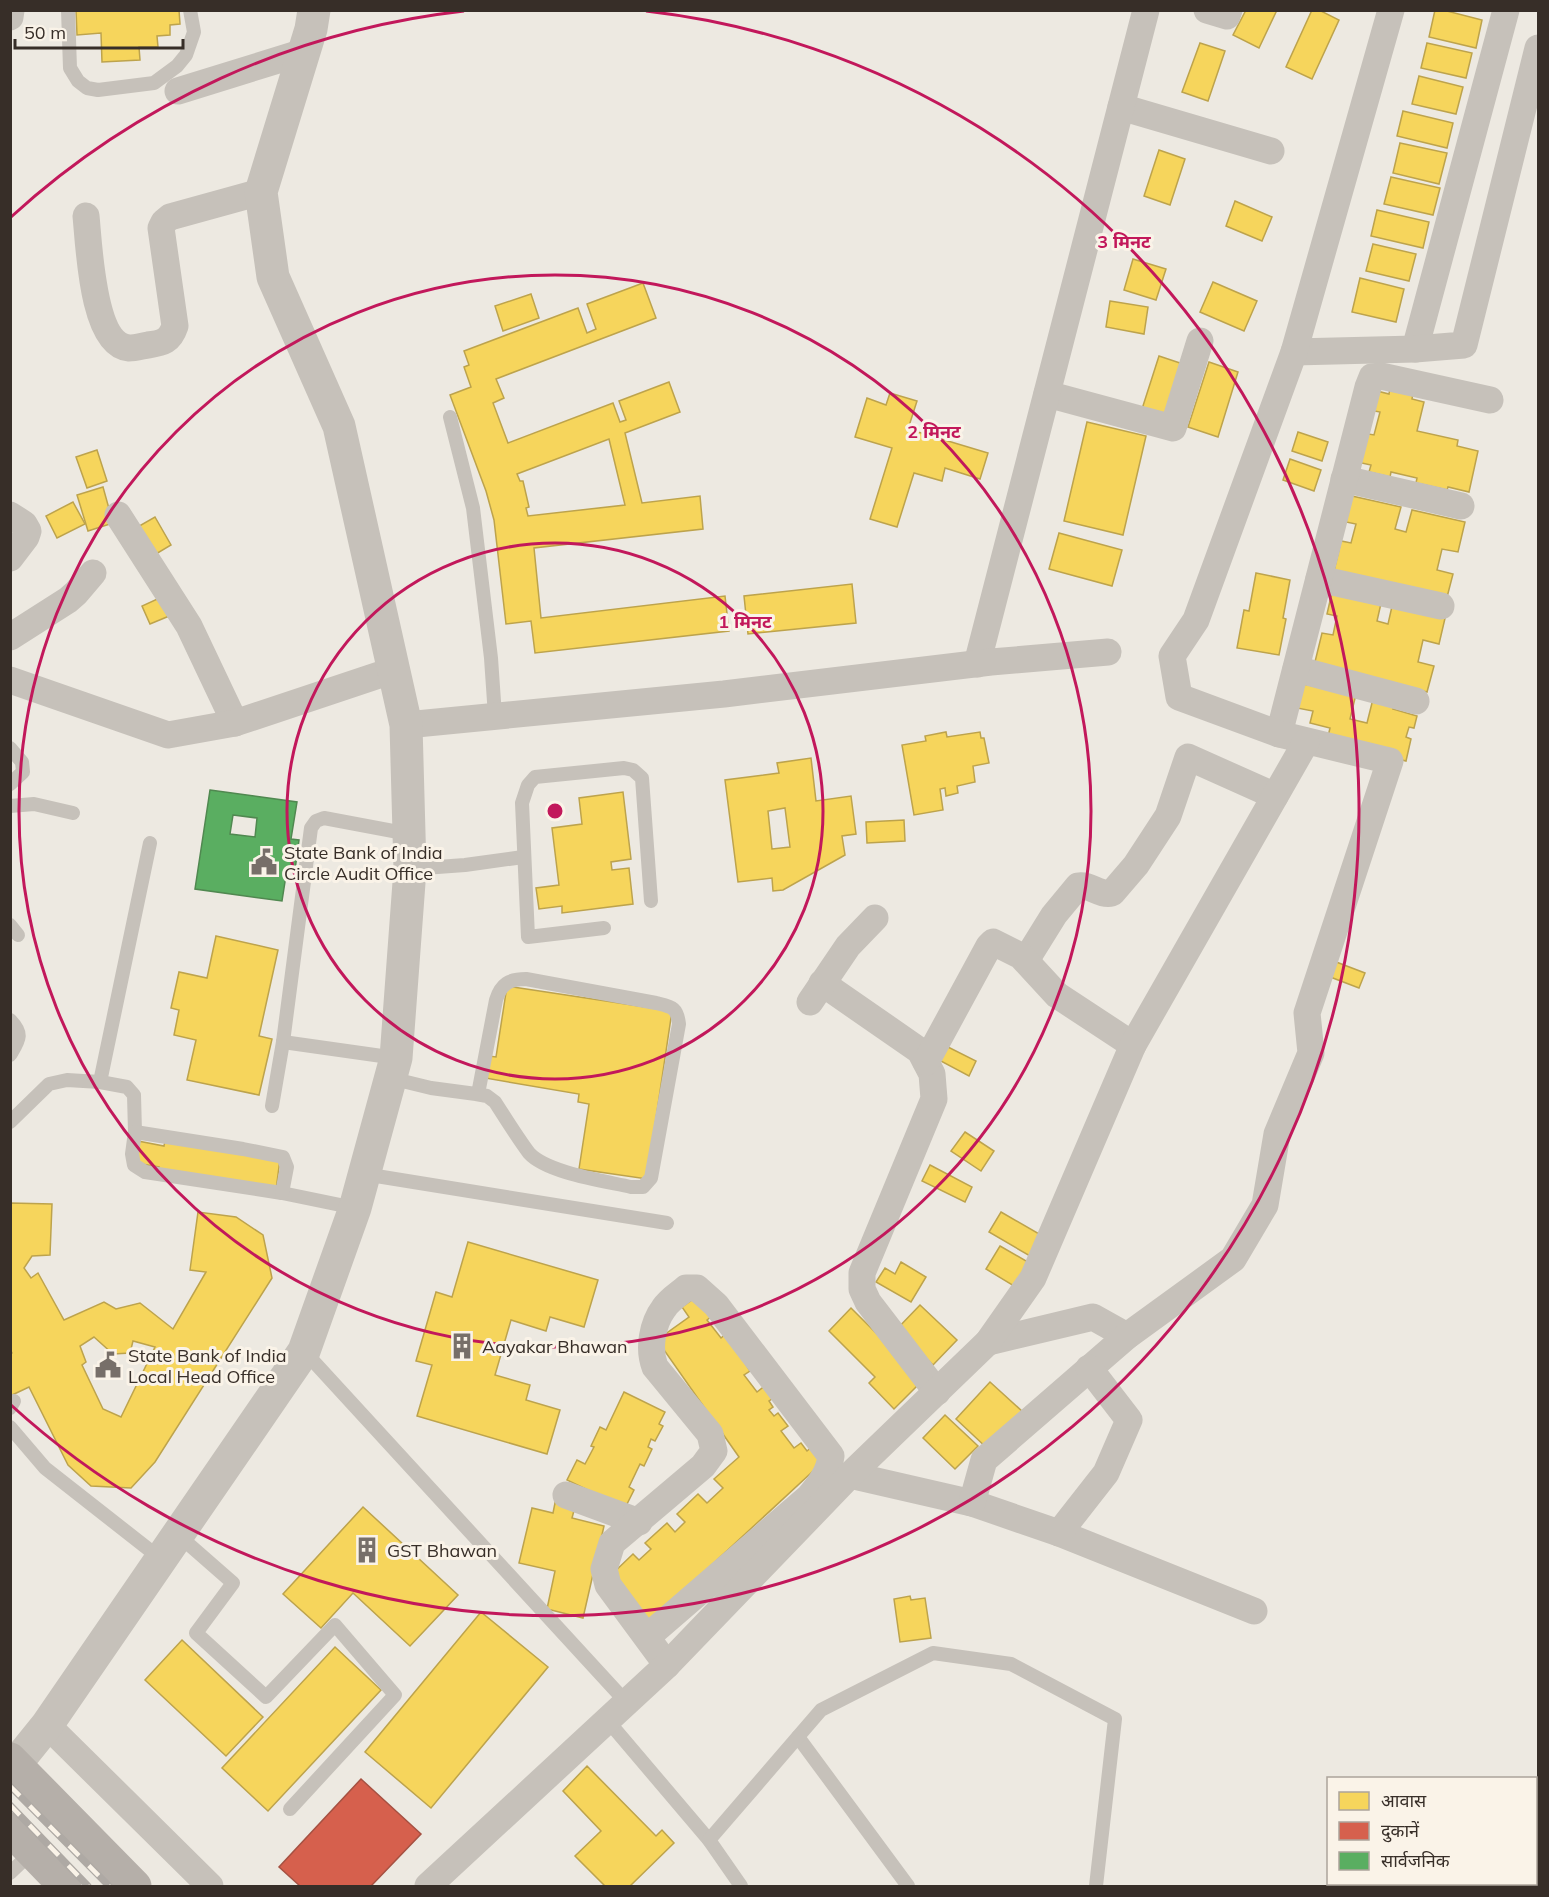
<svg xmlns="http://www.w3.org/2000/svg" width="1549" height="1897" font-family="Mulish,'Noto Sans Devanagari',sans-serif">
<rect width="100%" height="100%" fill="#ede9e1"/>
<g fill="#f6d55c" stroke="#bda34c" stroke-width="1.5" fill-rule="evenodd">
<path d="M76 10H179L180 24 170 25V35L157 36 158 47H139L140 60 102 62 101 33 77 35Z"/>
<path d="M1246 10H1277L1259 48 1233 35Z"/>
<path d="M1312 10H1319L1339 20 1312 79 1286 67Z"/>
<path d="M1435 10H1443L1482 20 1476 48 1429 37Z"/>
<path d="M1200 43 1225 51 1208 101 1182 92Z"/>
<path d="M1427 43 1472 53 1466 78 1421 68Z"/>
<path d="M1419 76 1463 87 1456 114 1412 104Z"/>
<path d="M1403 111 1453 123 1447 148 1397 136Z"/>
<path d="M1400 143 1447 153 1439 184 1393 173Z"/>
<path d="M1159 150 1185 159 1170 205 1144 196Z"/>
<path d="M1391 177 1440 188 1433 215 1384 204Z"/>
<path d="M1235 201 1272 217 1262 241 1226 226Z"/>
<path d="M1377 210 1429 222 1423 248 1371 236Z"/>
<path d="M1373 244 1416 254 1409 281 1366 271Z"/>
<path d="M1133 259 1166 269 1156 300 1124 290Z"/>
<path d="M1360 278 1404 289 1396 322 1352 312Z"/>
<path d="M1213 282 1257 301 1244 331 1200 312Z"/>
<path d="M643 283 656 318 496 379 504 398 493 403 508 443 613 403 620 422 626 420 619 401 669 382 680 412 625 433 642 503 700 496 703 529 534 548 541 618 725 596 729 631 535 653 531 621 506 624 494 520 486 491 450 395 471 387 464 367 469 365 464 351 578 308 587 333 596 329 587 304ZM609 439 625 505 528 516 526 508 529 507 523 481H520L517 474Z"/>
<path d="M531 294 539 318 503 331 495 306Z"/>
<path d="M1110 301 1148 307 1144 334 1106 327Z"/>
<path d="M1159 356 1183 364 1166 417 1142 409Z"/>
<path d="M1209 362 1238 372 1218 437 1188 427Z"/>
<path d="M1390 388 1413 393 1412 399 1424 402 1417 431 1458 440 1457 446 1478 451 1469 492 1448 487 1447 490 1416 483 1417 478 1391 472 1390 477 1369 472 1371 465 1357 462 1363 433 1374 435 1380 412 1369 410 1373 390 1389 394Z"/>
<path d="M890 393 917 401 908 429 988 453 980 479 945 468 942 481 914 473 897 527 870 519 892 448 855 437 867 398 886 405Z"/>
<path d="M1087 422 1146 436 1123 535 1064 521Z"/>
<path d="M1298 432 1328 442 1322 461 1292 451Z"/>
<path d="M97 450 107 481 87 488 76 457Z"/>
<path d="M1290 459 1321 470 1314 491 1283 480Z"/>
<path d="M103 487 113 523 88 531 77 495Z"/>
<path d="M1352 496 1401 507 1395 529 1406 532 1412 510 1465 522 1458 552 1442 549 1437 570 1453 574 1446 601 1333 575 1341 541 1351 543 1356 524 1346 522Z"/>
<path d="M73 502 85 524 57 538 46 516Z"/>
<path d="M155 517 171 545 151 557 134 529Z"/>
<path d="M1059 533 1122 550 1112 586 1049 569Z"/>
<path d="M1256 573 1290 580 1283 618 1286 619 1279 655 1237 648 1244 610 1249 611Z"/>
<path d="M852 584 856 623 748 634 744 596Z"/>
<path d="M1333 588 1382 599 1377 621 1388 624 1393 602 1446 614 1439 644 1423 640 1418 662 1434 666 1427 692 1314 666 1322 633 1333 635 1337 616 1327 614Z"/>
<path d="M166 595 174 614 150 624 142 606Z"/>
<path d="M1303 684 1356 694 1350 719 1367 723 1373 699 1395 704 1393 709 1417 716 1414 728 1409 727 1406 737 1411 739 1406 761 1327 741 1330 728 1310 723 1313 711 1297 708Z"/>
<path d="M946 732 947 737 980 732 981 738H984L989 763 973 766 975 782 957 786 958 793 946 796 945 788 940 789 943 810 914 815 902 745 926 741 925 736Z"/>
<path d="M811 758 816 801 851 796 856 834 842 836 845 855 783 890 773 891 772 878 738 882 725 780 779 773 777 763ZM785 808 790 847 772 849 768 811Z"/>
<path d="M623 792 631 859 611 862 612 870 629 868 633 904 562 913V906L539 909 536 888 559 885 552 828 582 824 579 798Z"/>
<path d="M904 820 905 841 867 843 866 822Z"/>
<path d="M216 936 278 950 259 1036 272 1039 259 1095 187 1080 196 1040 174 1035 179 1010 171 1008 179 972 207 978Z"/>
<path d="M1331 960 1365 973 1359 988 1325 975Z"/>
<path d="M507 986 672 1011 647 1179 579 1169 589 1104 578 1102 579 1094 485 1078 489 1056 496 1057Z"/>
<path d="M944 1045 976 1061 969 1076 937 1059Z"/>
<path d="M965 1132 994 1151 981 1171 951 1151Z"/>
<path d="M138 1141 164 1146 165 1141 280 1159 276 1190 159 1172V1167L135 1163Z"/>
<path d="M930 1165 972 1187 965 1202 922 1181Z"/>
<path d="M10 1203 52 1204 50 1255 32 1256 24 1268 31 1278 38 1273 64 1320 104 1302 116 1309 140 1303 173 1329 206 1272 190 1270 198 1212 236 1217 263 1235 272 1278 155 1462 131 1488 91 1486 68 1465 29 1387 10 1396V1354L12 1353 10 1349ZM94 1337 113 1354 130 1353 133 1341 155 1347 121 1417 103 1409 82 1365 86 1362 80 1346Z"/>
<path d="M1001 1212 1041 1235 1030 1256 989 1232Z"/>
<path d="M468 1242 598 1280 584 1327 550 1317 546 1331 511 1320 495 1375 530 1385 526 1400 560 1410 547 1454 417 1416 432 1365 416 1361 436 1292 452 1297Z"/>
<path d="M1000 1246 1033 1265 1019 1289 986 1269Z"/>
<path d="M901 1262 926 1277 911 1302 876 1282 885 1268 895 1274Z"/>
<path d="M699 1295 713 1315 707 1320 721 1338 727 1333 750 1371 744 1375 757 1392 766 1385 775 1397 769 1401 773 1407 769 1410 774 1416 778 1413 788 1426 781 1431 794 1448 801 1443 807 1451 813 1446 824 1461 650 1622 609 1577 633 1554 639 1560 651 1549 645 1543 667 1523 675 1532 685 1522 677 1514 698 1494 707 1503 723 1488 714 1479 739 1457 657 1340 689 1317 682 1307Z"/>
<path d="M920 1305 957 1340 933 1365 896 1330Z"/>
<path d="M851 1308 923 1380 894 1409 869 1383 875 1377 829 1331Z"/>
<path d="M990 1382 1023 1412 989 1450 956 1419Z"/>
<path d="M624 1392 665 1412 659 1424 663 1426 655 1441 651 1439 648 1447 652 1449 644 1466 640 1464 629 1487 634 1490 625 1508 567 1480 577 1460 585 1464 594 1447 591 1446 600 1427 606 1430Z"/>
<path d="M945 1415 978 1446 955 1469 923 1438Z"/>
<path d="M556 1498 576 1503 572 1518 604 1526 583 1618 547 1609 555 1571 519 1563 532 1508 553 1513Z"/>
<path d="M363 1507 458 1595 410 1646 353 1593 321 1628 283 1594Z"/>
<path d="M910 1596 911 1600 925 1598 931 1638 900 1642 894 1599Z"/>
<path d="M481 1612 548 1667 431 1808 365 1752Z"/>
<path d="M182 1640 263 1717 226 1756 145 1680Z"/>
<path d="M335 1647 381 1690 268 1811 222 1768Z"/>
<path d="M587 1766 656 1836 662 1830 674 1843 630 1886H605L575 1856 601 1831 563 1791Z"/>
</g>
<path fill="#d6604d" stroke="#a65142" stroke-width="1.5" d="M361 1779 421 1834 371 1886H300L279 1867Z"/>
<path fill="#5aae61" stroke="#508850" stroke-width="1.5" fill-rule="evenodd" d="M210 790 297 802 291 839 299 840 295 870 287 869 282 901 195 889ZM233 815 257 818 255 837 230 834Z"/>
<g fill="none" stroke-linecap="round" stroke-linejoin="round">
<g stroke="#c6c1ba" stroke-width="14">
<path d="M68 10 70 68 78 81 87 88 98 90 154 83 177 66 186 55 194 32 190 10"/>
<path d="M450 417 473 508 491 658 495 716"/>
<path d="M10 748 22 762 23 772 10 784"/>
<path d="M10 806 34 804 73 813"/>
<path d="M410 869 465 865 523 857"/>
<path d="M10 925 18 935"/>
<path d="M604 928 528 937 522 803 528 785 535 777 624 768 633 770 642 778 651 901"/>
<path d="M10 1020C24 1034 19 1040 10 1055"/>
<path d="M283 1042 396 1058"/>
<path d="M390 1078 431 1088 476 1094 487 1096 495 1102C506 1119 517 1137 529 1153 547 1173 605 1181 631 1187H643L651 1178 679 1024C677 1007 672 1007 656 1003L526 979C509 979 501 984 496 1000L478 1094"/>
<path d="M100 1082 150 843"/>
<path d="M272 1106 283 1042 311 828 316 821 324 818 409 834"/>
<path d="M10 1122 49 1084 67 1080 100 1082 127 1087 134 1095 135 1132 132 1154 134 1165 145 1172 282 1193 355 1208"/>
<path d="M135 1132 243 1149 283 1157 287 1167 282 1193"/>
<path d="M364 1174 667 1223"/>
<path d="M304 1351 627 1703"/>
<path d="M10 1408 14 1401"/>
<path d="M10 1427 45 1468 161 1559"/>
<path d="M177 1534 233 1583 196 1633 266 1697 335 1625 395 1695 290 1809"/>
<path d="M608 1721 709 1840 741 1886"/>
<path d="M798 1737 908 1886"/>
<path d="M709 1840 821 1710 933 1653 1011 1664 1115 1719 1096 1886"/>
<path d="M10 1873 32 1852"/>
</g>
<g stroke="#c6c1ba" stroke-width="27">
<path d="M1207 10 1227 16 1229 10"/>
<path d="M10 17 11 10"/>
<path d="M178 91 304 52"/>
<path d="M1121 107 1271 151"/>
<path d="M86 216C89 244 92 345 129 348 135 348 142 346 148 345 163 343 170 341 175 326L161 228 164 222 170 217 261 192"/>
<path d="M1415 349 1506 10"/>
<path d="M1294 352 1415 349 1464 345 1538 48"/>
<path d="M1047 394 1173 428 1200 341"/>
<path d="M1344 479 1461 506"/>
<path d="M10 515 24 524 28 531 26 537 10 558"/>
<path d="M118 515 189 626 235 723"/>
<path d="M1319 579 1441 606"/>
<path d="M10 637 68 600 76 593 93 573"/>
<path d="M977 664 1146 10"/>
<path d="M1296 669 1416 701"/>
<path d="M10 680 168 735 235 723 394 670"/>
<path d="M406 725 724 694 991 662 1108 652"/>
<path d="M1279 734 1368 387 1372 377 1381 376 1490 400"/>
<path d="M1026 960 1054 915 1078 886C1090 884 1100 896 1112 893L1136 865 1168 816 1188 757 1275 796"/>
<path d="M822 983 920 1051 932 1074 934 1099 862 1273V1289L868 1302 937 1392"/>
<path d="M810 1002 848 946 875 918"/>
<path d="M926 1062 989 946 993 942 1021 956 1057 995 1133 1045"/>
<path d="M988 1342 1093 1317 1127 1336"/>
<path d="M850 1475 972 1503 1059 1533 1254 1611"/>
<path d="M566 1495 639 1522"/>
<path d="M972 1503 984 1460 1127 1336 1233 1259 1265 1205 1277 1134 1311 1053 1307 1013 1390 761 1279 734 1179 697 1172 656 1196 620 1294 352 1391 10"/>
<path d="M1059 1533 1106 1473 1129 1420 1089 1368"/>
<path d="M647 1637 809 1497C820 1484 829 1473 831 1456L716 1305 697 1288H686C679 1294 669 1300 664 1308 652 1324 648 1349 655 1367L710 1434 714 1451 703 1466 612 1543 604 1569 608 1585 667 1665"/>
<path d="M47 1725 210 1886"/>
<path d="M428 1886 667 1665 850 1475 988 1342 1033 1278 1133 1045 1306 742"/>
</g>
<path stroke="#c6c1ba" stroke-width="33" d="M10 1771 47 1725 304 1351 355 1208 396 1058 410 869 406 725 339 426 273 277 261 192 311 29 314 10"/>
<g stroke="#b5afa9" stroke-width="33">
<path d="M10 1759 135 1886"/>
<path d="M10 1829 65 1886"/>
</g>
<g stroke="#aea9a4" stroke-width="7">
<g id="rail">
<path d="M10 1786 109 1886"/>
<path d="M10 1805 88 1886"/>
</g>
</g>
<use href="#rail" stroke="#faf3e8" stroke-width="4.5" stroke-dasharray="14" stroke-linecap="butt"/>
</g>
<g fill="none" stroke="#c2185b" stroke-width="3">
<circle cx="555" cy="811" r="268"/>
<circle cx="555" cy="811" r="536"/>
<path d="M11 217A805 805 0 0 1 464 11M646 11A805 805 0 1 1 11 1405"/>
</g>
<defs>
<g id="civic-bare" transform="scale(2.07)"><path d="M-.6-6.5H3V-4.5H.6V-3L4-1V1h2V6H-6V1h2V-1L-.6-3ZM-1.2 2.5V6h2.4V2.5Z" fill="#776f69" stroke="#faf3e8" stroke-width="2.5" paint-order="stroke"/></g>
<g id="building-bare" transform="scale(2.07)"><path d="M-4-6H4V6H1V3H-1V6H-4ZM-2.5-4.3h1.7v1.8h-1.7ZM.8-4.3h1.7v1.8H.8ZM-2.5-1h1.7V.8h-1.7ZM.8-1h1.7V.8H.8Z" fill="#776f69" stroke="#faf3e8" stroke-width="2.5" paint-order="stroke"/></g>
</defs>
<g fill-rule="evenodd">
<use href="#civic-bare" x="264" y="862"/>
<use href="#building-bare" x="462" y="1346"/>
<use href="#civic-bare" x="108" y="1365"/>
<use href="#building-bare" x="367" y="1550"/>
</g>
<g text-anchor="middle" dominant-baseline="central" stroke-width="6" stroke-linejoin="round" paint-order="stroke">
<g font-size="18" fill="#372e28" stroke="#faf3e8" text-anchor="start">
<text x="284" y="852">State Bank of India<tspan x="284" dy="21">Circle Audit Office</tspan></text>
<text x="482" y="1346">Aayakar Bhawan</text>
<text x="128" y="1355">State Bank of India<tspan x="128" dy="21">Local Head Office</tspan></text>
<text x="387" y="1550">GST Bhawan</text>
</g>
</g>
<circle cx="555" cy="811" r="9" fill="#c2185b" stroke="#faf3e8" stroke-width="3"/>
<g font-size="18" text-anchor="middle" font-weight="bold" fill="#c2185b" stroke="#faf3e8" stroke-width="6" stroke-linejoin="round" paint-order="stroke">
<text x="1124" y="248">3 मिनट</text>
<text x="934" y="438">2 मिनट</text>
<text x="745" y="628">1 मिनट</text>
</g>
<rect width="1549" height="1897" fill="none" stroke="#372e28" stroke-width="24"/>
<rect x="1327" y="1777" width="210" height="108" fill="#faf3e8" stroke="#aca49b" stroke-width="1.5"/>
<rect x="1339" y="1792" width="30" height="18" fill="#f6d55c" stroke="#aca49b" stroke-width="1.5"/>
<text x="1381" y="1807" font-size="18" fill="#372e28">आवास</text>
<rect x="1339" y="1822" width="30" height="18" fill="#d6604d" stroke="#aca49b" stroke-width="1.5"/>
<text x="1381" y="1837" font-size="18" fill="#372e28">दुकानें</text>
<rect x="1339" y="1852" width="30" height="18" fill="#5aae61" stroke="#aca49b" stroke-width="1.5"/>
<text x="1381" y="1867" font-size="18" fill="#372e28">सार्वजनिक</text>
<path d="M15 39v9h168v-9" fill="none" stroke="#372e28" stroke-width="3"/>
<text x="24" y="39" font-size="18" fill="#372e28" stroke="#faf3e8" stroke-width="4.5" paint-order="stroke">50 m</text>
</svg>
